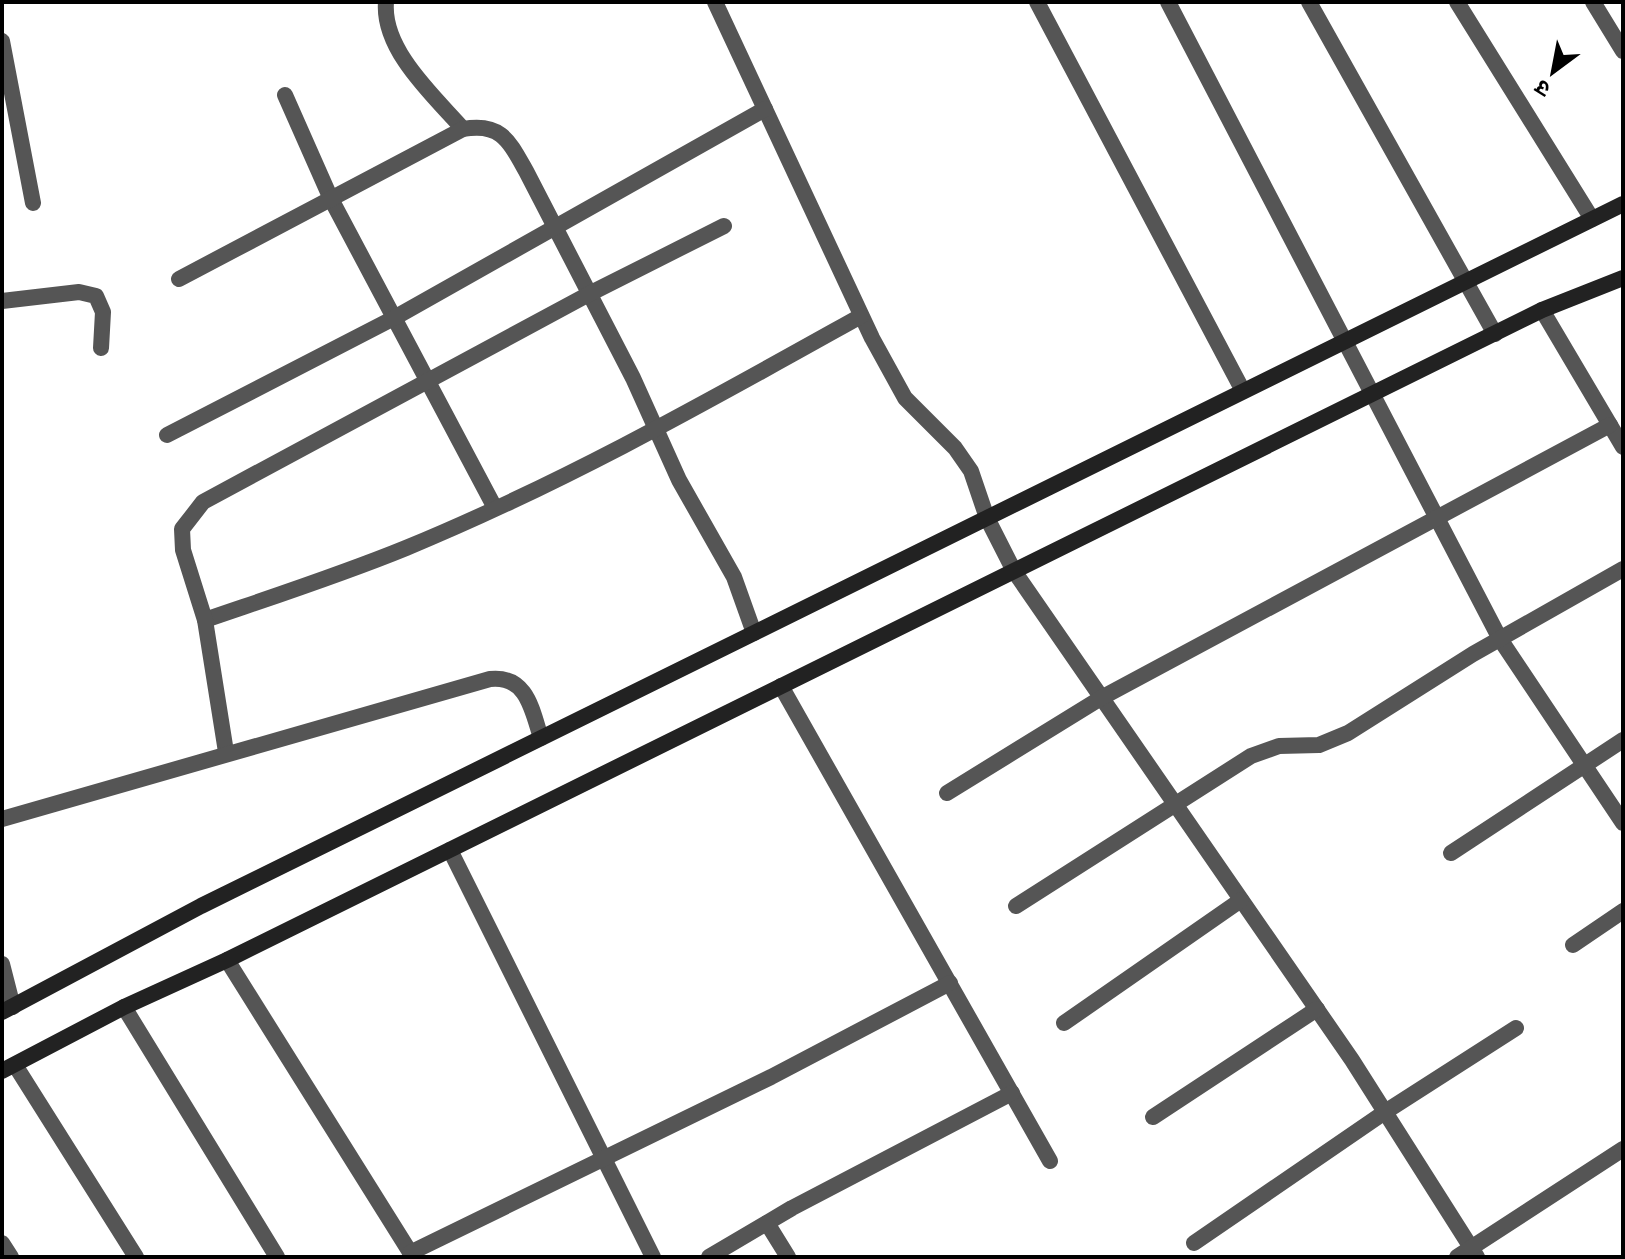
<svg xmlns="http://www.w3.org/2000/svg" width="1625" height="1259" font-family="'Work Sans','Noto Sans Devanagari',sans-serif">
<rect width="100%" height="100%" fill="#fff"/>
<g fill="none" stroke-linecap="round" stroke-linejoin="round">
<g stroke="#555" stroke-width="16">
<path d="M386 2C382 50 434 96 463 129"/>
<path d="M715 2 872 338 905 398 955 448 971 471 987 518 1014 571 1352 1060 1477 1257"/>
<path d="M1037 2 1243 391"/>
<path d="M1168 2 1500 639 1623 823"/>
<path d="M1309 2 1495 334"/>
<path d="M1457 2 1592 219"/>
<path d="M1593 2 1623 51"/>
<path d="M2 41 33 203"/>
<path d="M285 95 331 199 495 508"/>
<path d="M179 279 463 129C501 122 509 141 526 171L633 378 679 480 734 577 754 633"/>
<path d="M2 301 79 292 96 296 103 312 101 348"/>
<path d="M1542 310 1623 447"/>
<path d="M167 435 394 318 765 109"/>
<path d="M205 620C272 597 340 575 406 548 564 483 712 399 861 316"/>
<path d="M781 686 1050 1161"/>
<path d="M226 752 205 620 183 550 182 529 203 502 589 294 724 226"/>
<path d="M947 793 1101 698 1610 425"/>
<path d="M2 819 490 679C527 675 532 710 541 738"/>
<path d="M450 850 653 1257"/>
<path d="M1451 853 1623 740"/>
<path d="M1016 906 1251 756 1279 746 1319 745 1348 733 1473 654 1623 569"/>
<path d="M1573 945 1623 911"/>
<path d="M227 960 413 1257"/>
<path d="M2 964 13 1007"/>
<path d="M124 1007 277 1257"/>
<path d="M1064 1023 1241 900"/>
<path d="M15 1065 136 1257"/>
<path d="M1153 1117 1317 1009"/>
<path d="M767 1223 788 1257"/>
<path d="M2 1243 11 1257"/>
<path d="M1194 1243 1385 1112 1516 1028"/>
<path d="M410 1253 771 1077 950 983"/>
<path d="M709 1257 792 1208 1012 1093"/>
<path d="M1457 1257 1623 1149"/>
</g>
<g stroke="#222" stroke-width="16">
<path d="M2 1012 201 906 1623 204"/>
<path d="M2 1071 124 1007 227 960 1542 310 1623 278"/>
</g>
</g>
<rect width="1625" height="1259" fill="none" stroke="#000000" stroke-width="8"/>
<g transform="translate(1553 72) rotate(212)" stroke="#ffffff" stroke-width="6" paint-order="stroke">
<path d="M0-6L14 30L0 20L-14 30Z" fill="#000000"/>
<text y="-12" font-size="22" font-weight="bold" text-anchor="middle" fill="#000000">उ</text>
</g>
</svg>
